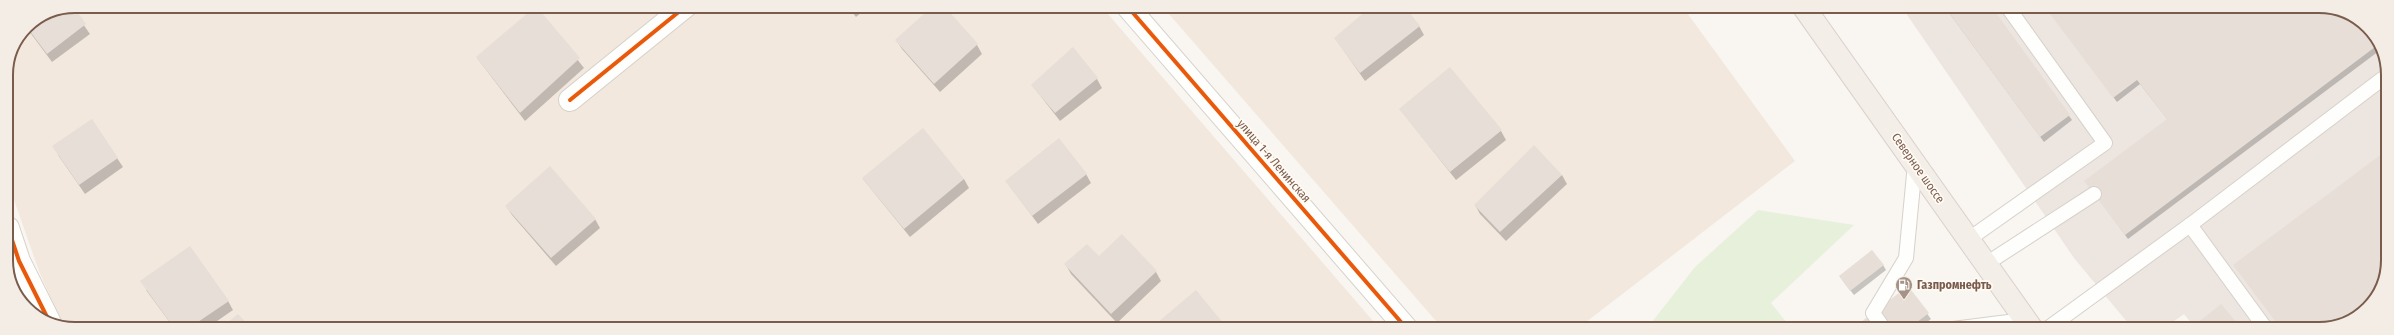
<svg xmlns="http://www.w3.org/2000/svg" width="2394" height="335" font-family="'Fira Sans Condensed',sans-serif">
<rect width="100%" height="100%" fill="#f9f5f0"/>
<g fill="#f2e8de">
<path d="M75 6H1101L1380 329 66 328 63 327 39 271 7 180 6 75 11 48 26 26 49 11Z"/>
<path d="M1162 6H1682L1795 161 1577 329H1443Z"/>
</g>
<path fill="#ede5e0" d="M1901 6 2328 7 2365 23 2387 61V269L2365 312 2319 329H2196L2184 314 2163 329H2133L2074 258Z"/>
<path fill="#e7f0db" d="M1758 210 1854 225 1771 303 1792 329H1655L1652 322 1695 267Z"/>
<g fill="#0003">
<path d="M847 6H869L856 17Z"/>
<path d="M942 6 977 45 982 54 940 92 902 49 896 40Z"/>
<path d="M1944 6H1989L2072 120 2044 142Z"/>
<path d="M2045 6 2328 7 2365 23 2387 63 2379 51 2128 239 2089 186 2168 120 2140 84 2117 102Z"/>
<path d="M71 7 90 34 52 62 26 27 49 11Z"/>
<path d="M536 7 584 68 525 121 477 58Z"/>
<path d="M1419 26 1424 35 1365 81 1335 38Z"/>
<path d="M1097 79 1102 88 1060 121 1032 85Z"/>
<path d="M1400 109 1501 131 1506 140 1456 180Z"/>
<path d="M2387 152V269L2365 312 2319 329H2282Z"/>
<path d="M58 155 117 158 123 167 85 194Z"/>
<path d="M1086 174 1091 183 1038 224 1006 181Z"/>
<path d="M1562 175 1567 184 1506 241 1480 214 1475 205Z"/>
<path d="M863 179H964L969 188 910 237Z"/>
<path d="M506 206 595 219 600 228 556 266 512 215Z"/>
<path d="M1099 257 1156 272 1161 281 1117 323 1071 274 1066 265Z"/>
<path d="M1883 265 1886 270 1854 295 1843 281Z"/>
<path d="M1908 288 1931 319 1918 329H1854Z"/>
<path d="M146 290 228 301 233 310 207 328H174Z"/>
<path d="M238 315 250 328H222Z"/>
</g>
<g fill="#e6ded7">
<path d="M73 6 86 24 47 54 26 26 49 11Z"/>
<path d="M536 6 580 58 520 113 476 57Z"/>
<path d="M933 6H944L978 44 934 84 895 40Z"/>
<path d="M1372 6H1404L1420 26 1360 73 1334 38Z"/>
<path d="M1944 6H1991L2070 115 2040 137Z"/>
<path d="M2044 6 2328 7 2365 23 2385 58 2375 47 2125 235 2084 181 2167 119 2137 80 2113 98Z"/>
<path d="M1073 47 1098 78 1055 113 1031 85Z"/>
<path d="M1450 67 1502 130 1450 172 1399 109Z"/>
<path d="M92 119 118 158 79 185 52 146Z"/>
<path d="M923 128 964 179 904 229 862 178Z"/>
<path d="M1059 138 1087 174 1032 216 1005 181Z"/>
<path d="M1534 145 1562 175 1500 232 1474 205Z"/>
<path d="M2387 150V269L2365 312 2319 329H2281L2233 265Z"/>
<path d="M550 166 596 219 551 258 505 206Z"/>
<path d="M1122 234 1157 271 1111 314 1064 264 1087 244 1099 256Z"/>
<path d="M190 246 229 301 189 328H174L140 281Z"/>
<path d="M1872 250 1884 265 1850 291 1839 276Z"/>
<path d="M1908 286 1929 313 1908 329H1852Z"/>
<path d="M1196 290 1228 329H1150Z"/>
<path d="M2221 304 2242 329H2198L2195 325Z"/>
<path d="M238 314 251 328H221Z"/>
</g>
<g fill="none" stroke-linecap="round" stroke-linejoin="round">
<g stroke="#d7d1cb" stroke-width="16">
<g id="service">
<path d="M2190 225 2382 79"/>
<path d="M1969 239 2105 143 2007 6"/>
<path d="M1986 264 2094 194"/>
<path d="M1884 329 1873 313 1906 258 1915 164"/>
<path d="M1953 329 2024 320"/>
<path d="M2047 329 2190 225 2266 329"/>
</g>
</g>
<g stroke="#d7d1cb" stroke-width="24">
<g id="minor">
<path d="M1127 6 1407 329"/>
<path d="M570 100 686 6"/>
<path d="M8 228 19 261 49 321"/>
</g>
</g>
<g stroke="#dad1cc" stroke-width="24">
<path id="primary" d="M1803 6 2032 329"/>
</g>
<use href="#service" stroke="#fefefd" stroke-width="14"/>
<use href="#minor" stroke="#fefefd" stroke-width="22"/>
<use href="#primary" stroke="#f3eee8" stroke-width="22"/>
<g stroke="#fffaf3" stroke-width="6">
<g id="cycleway">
<path d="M1127 6 1407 329"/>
<path d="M570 100 686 6"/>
<path d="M8 228 19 261 49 321"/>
</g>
</g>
<use href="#cycleway" stroke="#e8590c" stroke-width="4"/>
</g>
<defs>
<g id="fuel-pin" transform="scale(0.9)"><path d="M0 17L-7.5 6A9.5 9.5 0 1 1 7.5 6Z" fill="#a69286" stroke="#fffaf3"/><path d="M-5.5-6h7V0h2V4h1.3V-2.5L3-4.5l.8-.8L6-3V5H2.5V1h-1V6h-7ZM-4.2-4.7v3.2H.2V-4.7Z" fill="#fff"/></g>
</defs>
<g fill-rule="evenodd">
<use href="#fuel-pin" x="1904" y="285"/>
</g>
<g text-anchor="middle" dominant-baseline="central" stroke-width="3.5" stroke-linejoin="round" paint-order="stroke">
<g font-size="12" fill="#7a5c4d" stroke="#fffaf3">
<text transform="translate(1274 161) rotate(49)">улица 1-я Ленинская</text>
<text transform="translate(1918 168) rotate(55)">Северное шоссе</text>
</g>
<g font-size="12" font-weight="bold" fill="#7a5c4d" stroke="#fffaf3" text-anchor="start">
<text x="1917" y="285">Газпромнефть</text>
</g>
</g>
<path d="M0 0H2394V335H0ZM75 13H2319A62 62 0 0 1 2381 75V260A62 62 0 0 1 2319 322H75A62 62 0 0 1 13 260V75A62 62 0 0 1 75 13Z" fill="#f4ede6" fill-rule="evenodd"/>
<path fill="none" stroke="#7a5c4d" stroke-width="2" d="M75 13H2319A62 62 0 0 1 2381 75V260A62 62 0 0 1 2319 322H75A62 62 0 0 1 13 260V75A62 62 0 0 1 75 13Z"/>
</svg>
